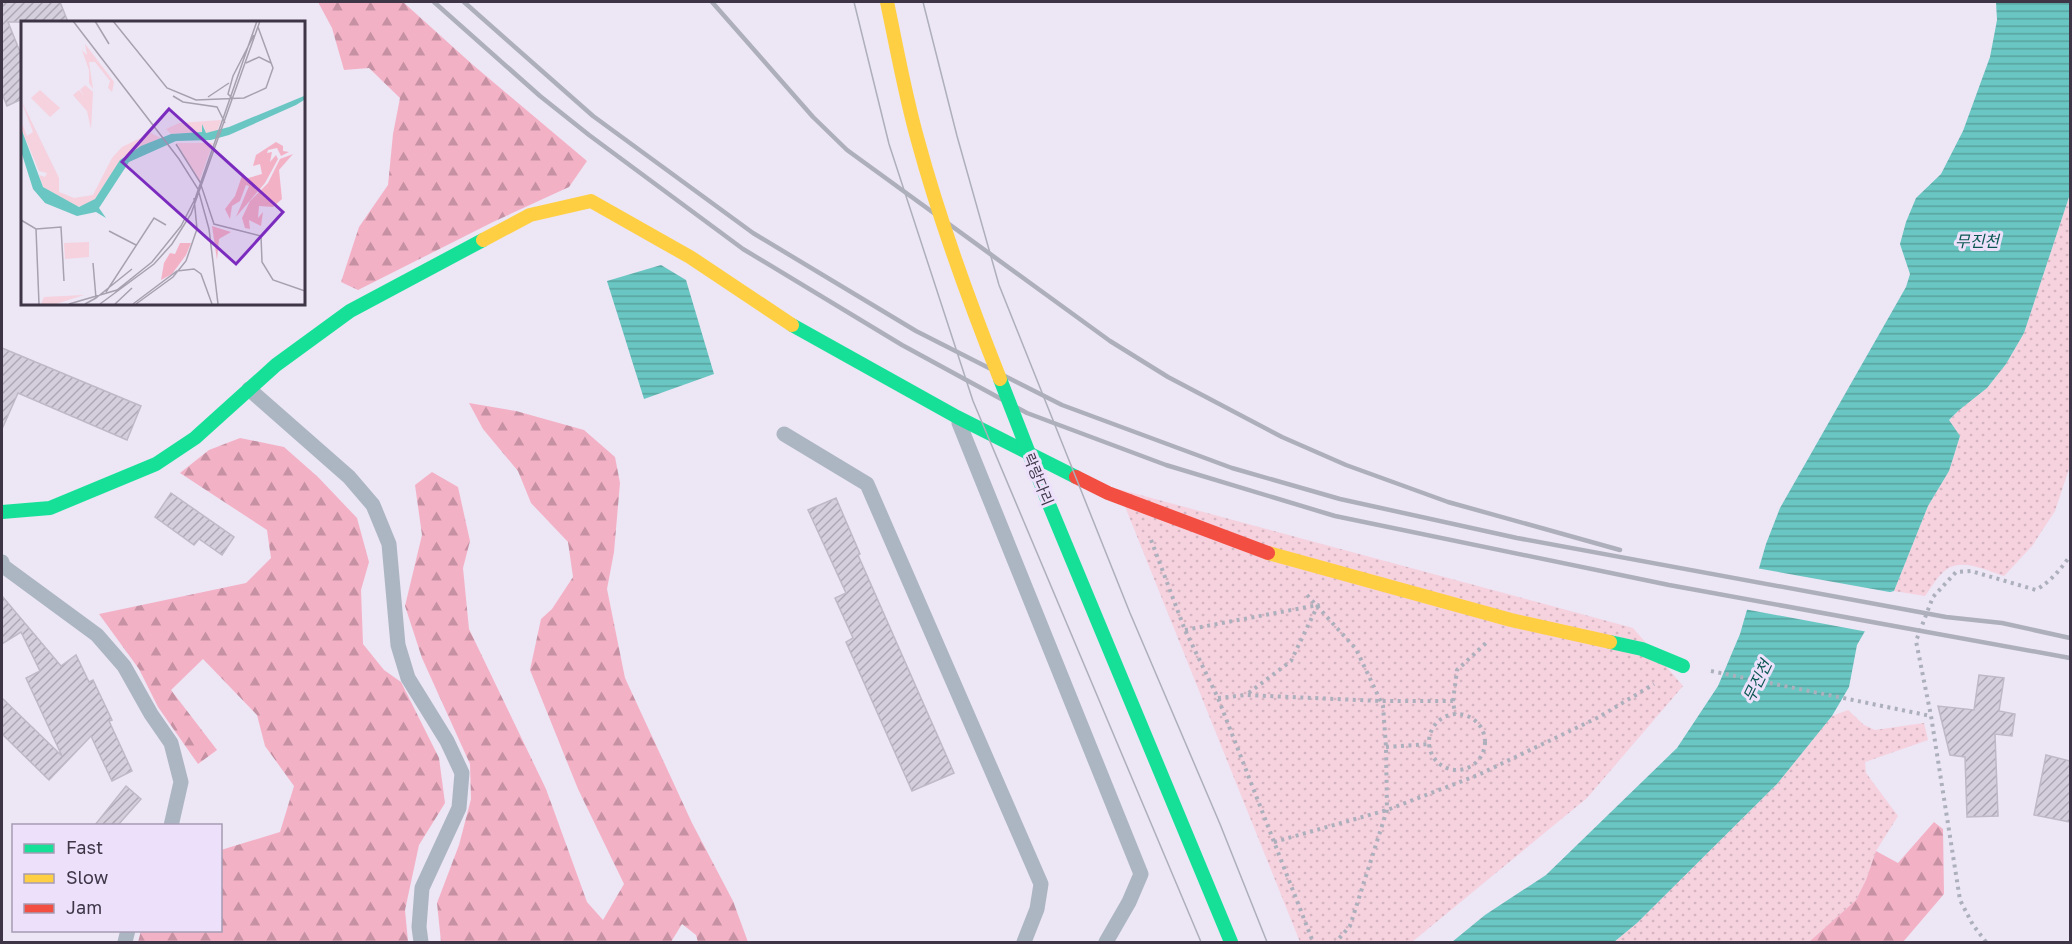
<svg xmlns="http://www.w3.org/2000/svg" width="2072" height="944" font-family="'Golos Text','Noto Sans KR',sans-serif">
<defs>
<pattern id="grass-dots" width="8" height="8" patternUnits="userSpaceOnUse" patternTransform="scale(1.5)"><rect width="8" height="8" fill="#f6d1de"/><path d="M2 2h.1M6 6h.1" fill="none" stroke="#d4b4c0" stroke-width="1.8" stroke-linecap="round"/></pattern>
<pattern id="forest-firs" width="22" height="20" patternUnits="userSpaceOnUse" patternTransform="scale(1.5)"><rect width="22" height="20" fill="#f3b1c6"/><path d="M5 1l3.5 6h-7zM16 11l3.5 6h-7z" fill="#c691a3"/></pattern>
<pattern id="water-rules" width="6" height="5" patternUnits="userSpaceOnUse" patternTransform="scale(1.5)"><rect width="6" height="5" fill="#69c6c2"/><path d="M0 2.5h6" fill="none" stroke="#58a29f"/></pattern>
<pattern id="building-hatch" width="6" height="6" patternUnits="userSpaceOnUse" patternTransform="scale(1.5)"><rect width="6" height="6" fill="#d5cedd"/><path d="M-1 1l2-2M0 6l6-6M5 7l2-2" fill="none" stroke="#aea8b5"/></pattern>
</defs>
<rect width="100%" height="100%" fill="#ede6f5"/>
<g fill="url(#grass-dots)">
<path d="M2070 194V466L2055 511 2032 546 2004 576C1988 571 1963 558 1947 569 1938 575 1931 588 1925 596L1894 591 1928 506 1949 471 1960 436 1949 421 1958 411 1987 388 2006 364 2024 333Z"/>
<path d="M1118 489 1633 628 1683 686 1587 798 1412 942H1300Z"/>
<path d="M1848 710 1864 725 1875 730 1924 723 1928 740 1865 762 1866 773 1898 816 1876 851 1866 880 1856 900 1809 942H1614L1637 923 1777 784 1832 716Z"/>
</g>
<g fill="url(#forest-firs)">
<path d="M318 2H403L473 65 587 161 569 187 493 222 358 290 341 282 359 227 388 185 393 134 400 98 369 68 344 70 332 28Z"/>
<path d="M469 403 516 411 584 430 615 457 620 483 614 552 607 589 625 678 692 823 733 901 748 942H698L696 935 682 924 671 942H441L437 903 459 845 471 799 470 764 422 658 405 606 422 535 415 485 432 472 458 487 470 541 463 568 469 629 546 789 587 902 603 920 624 884 578 789 530 670 541 619 552 609 573 577 568 542 531 503 518 471 483 429Z"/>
<path d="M240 438 284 447 318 477 357 518 369 562 361 590 363 644 384 670 401 682 439 758 445 803 419 845 405 910 408 942H138L141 931 220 930 221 850 280 832 294 786 265 746 257 715 203 659 171 690 217 750 198 764 158 707 139 669 99 614 246 583 271 558 267 530 180 473 209 450Z"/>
<path d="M1934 822 1943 829 1944 894 1903 942H1809L1856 900 1866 880 1876 851 1898 863Z"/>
</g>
<g fill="url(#water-rules)">
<path d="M1996 2H2070V194L2024 333 2006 364 1987 388 1958 411 1949 420 1960 436 1949 471 1928 506 1894 591 1887 593 1857 645 1849 687 1832 716 1777 784 1637 923 1614 942H1452L1485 915 1546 875 1677 748 1718 686 1740 634 1766 544 1780 508 1906 287 1910 274 1900 244 1906 222 1916 198 1941 174 1963 131 1990 57 1997 20Z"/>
<path d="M661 265 686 280 714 374 644 399 607 281Z"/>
</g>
<path fill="#ede6f5" d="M1756 568 1895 593 1889 595 1868 632 1744 609Z"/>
<g fill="url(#building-hatch)" stroke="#bfb8c7" stroke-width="1.5">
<path d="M2 2H60L68 22H8L22 57V99L7 106 2 93Z"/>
<path d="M2 348 141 406 127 440 18 393 2 429Z"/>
<path d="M171 493 234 537 222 555 199 539 194 545 155 517Z"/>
<path d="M836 498 860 554 858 555 954 773 912 791 846 642 853 638 835 598 846 593 808 510Z"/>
<path d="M2 596 61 666 76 655 89 682 93 680 112 720 109 721 132 771 112 781 91 736 49 780 2 734V698L62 756 26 678 40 671 21 632 2 644Z"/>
<path d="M1979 675 2004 678 1999 711 2015 714 2012 736 1995 734 1998 816 1967 817 1965 757 1950 755 1938 706 1974 710Z"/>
<path d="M2046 755 2070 761V822L2034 815Z"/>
<path d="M126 786 141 799 118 825H95Z"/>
</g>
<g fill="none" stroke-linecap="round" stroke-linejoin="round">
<g stroke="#acb0bc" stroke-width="4" stroke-dasharray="3 4.5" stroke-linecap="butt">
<path d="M1151 540 1185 630 1218 698 1313 942"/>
<path d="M1307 595 1356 649 1383 706 1386 747 1387 810 1350 926 1336 942"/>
<path d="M1185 630 1318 605 1291 661 1246 695"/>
<path d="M1711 671 1931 716"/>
<path d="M1218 698 1246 695 1381 701H1453L1455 714"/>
<path d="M1453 701 1457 670 1486 643"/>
<circle cx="1457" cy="742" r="28"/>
<path d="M1386 747 1429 744"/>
<path d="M1274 842 1387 810 1478 775 1599 717 1654 684"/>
<path d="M1986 942 1973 925 1960 900 1931 716 1916 641 1933 597 1956 572 1971 571 2036 590C2051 581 2060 570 2070 556"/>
</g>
<g stroke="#acb6c3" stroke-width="15">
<path d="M249 389 349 477 373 505 389 544 398 645 408 678 447 741 462 773 459 808 422 888 419 927 421 942"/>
<path d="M959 423 1141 874 1129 902 1106 942"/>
<path d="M784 434 867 484 1041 884 1037 909 1024 942"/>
<path d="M2 562 3 566 97 635 124 666 151 714 171 743 181 782 171 826"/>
<path d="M125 942 128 930"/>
</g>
<g stroke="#16e098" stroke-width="14">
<path d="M792 325 957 417 1076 477"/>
<path d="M2 512 50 508 156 464 195 438 276 365 350 311 483 240"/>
<path d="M1610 642 1642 649 1683 666"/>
</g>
<g stroke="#ffcf43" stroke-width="14">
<path d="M483 240 530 215 591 201 690 257 792 325"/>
<path d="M1268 553 1511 620 1610 642"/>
</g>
<path stroke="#f24e42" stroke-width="14" d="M1076 477 1108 493 1268 553"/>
<g stroke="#adafba" stroke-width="1.5">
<path d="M854 2 889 144 973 401 1201 942"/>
<path d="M923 2 957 136 999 285 1130 613 1220 824 1267 942"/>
</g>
<g stroke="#adafba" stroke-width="4.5">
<path d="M434 2 540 96 589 135 743 249 902 345 1027 413 1166 465 1335 516 1669 585 2070 658"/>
<path d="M464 2 593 116 753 233 916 331 1062 405 1232 468 1340 499 1517 538 1946 617 2002 623 2070 638"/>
<path d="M712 2 813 117 847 150 1110 341 1168 377 1282 437 1346 465 1448 502 1620 550"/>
</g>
<path stroke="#16e098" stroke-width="14" d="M1000 379 1048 502 1231 942"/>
<path stroke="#ffcf43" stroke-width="14" d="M887 2C897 49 905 95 918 141 940 222 969 301 1000 379"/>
</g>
<g text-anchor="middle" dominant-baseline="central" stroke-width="6" stroke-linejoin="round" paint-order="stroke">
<g font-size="15" fill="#3e3647" stroke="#ece0fb">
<text transform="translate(1039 479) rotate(68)">락랑다리</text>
</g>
<g font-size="16" font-style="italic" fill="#0a5650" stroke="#ece0fb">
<text x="1977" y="241">무진천</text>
<text transform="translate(1757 681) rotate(-64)">무진천</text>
</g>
</g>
<g transform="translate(21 21)">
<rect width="284" height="284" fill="#ede6f5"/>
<path d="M64 23 93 61 91 71 87 67 89 60 74 41H68L72 68 68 62V49L61 29 66 34ZM64 64 72 71 70 108 66 90 52 74 58 69 64 76 59 69ZM0 79 38 157V171L53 177 72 174 91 137 101 126 130 112 140 117 102 136 74 178 65 185H55L22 166 18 154 24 156 26 152 18 150 0 107V100L6 115 12 111ZM200 99 196 110 184 112 183 105 181 111 150 113 145 108 158 102ZM156 122H192L178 161ZM68 221V236L44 238 43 222ZM63 274 35 283H20L23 276Z" fill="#f6d1de"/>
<path d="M255 121 262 125V130L268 131 260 135 256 127 247 129 246 132 251 131 249 141 255 134 257 138 244 162 215 196 228 165 225 164 219 180 211 185 209 198 204 188 214 175 222 152 224 158 241 153 239 143 232 145 235 134ZM272 133 258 149 261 178 252 186 238 185 237 197 242 191 240 205 228 199 229 208 224 207 221 197 229 180 247 162 259 138ZM191 205 210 211 198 218 196 239ZM159 222H170L165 234 151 253 140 259 143 242 149 232 154 233Z" fill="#f3b1c6"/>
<path d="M19 69 39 87 29 96 10 77Z" fill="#f6d1de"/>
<path d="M283 75V79L275 84 208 114 190 119 155 120 108 141 78 187 85 197 75 191 56 195 24 182 12 168 0 130V107L22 166 58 186 74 178 99 139 120 125 150 113 181 111V103L185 112 208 106Z" fill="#69c6c2"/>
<path fill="none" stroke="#a7a0af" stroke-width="1.5" d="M52 0 158 138 177 168 188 208 197 283M74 0 88 23M92 0 146 67 175 79 223 77 245 67 252 47 237 6M225 42 238 36 250 42M152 75 162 81 196 86 204 102M187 76 208 62M211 77 207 73 212 55 233 14M155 123 179 161 193 203 240 215 241 241 252 259 284 270M0 199 15 208 40 206 43 260M15 208 18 283M88 210 115 224M85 271 133 197 145 204M75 277 111 248M48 283 96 269 131 241 160 205 174 178 236 0M64 283 75 277 72 242M79 283 133 243 151 223 170 193 239 0M94 283 111 267M112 283 156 250 173 248 180 253 191 283M115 283 152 256 165 240 176 208 173 177"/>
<path fill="#7b2cbf" fill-opacity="0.15" stroke="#7b2cbf" stroke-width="3" d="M148 88 262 191 215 243 101 141Z"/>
<rect width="284" height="284" fill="none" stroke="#3e3647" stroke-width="3"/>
</g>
<rect width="2072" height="944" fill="none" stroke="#3e3647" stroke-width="6"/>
<rect x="12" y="824" width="210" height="108" fill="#ece0fb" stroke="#a69cb3" stroke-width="1.5"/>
<rect x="24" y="844" width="30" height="9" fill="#16e098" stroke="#a69cb3" stroke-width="1.5"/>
<text x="66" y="854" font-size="18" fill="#3e3647">Fast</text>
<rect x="24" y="874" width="30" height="9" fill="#ffcf43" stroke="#a69cb3" stroke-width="1.5"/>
<text x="66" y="884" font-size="18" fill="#3e3647">Slow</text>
<rect x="24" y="904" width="30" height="9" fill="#f24e42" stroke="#a69cb3" stroke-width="1.5"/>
<text x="66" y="914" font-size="18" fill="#3e3647">Jam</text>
</svg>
